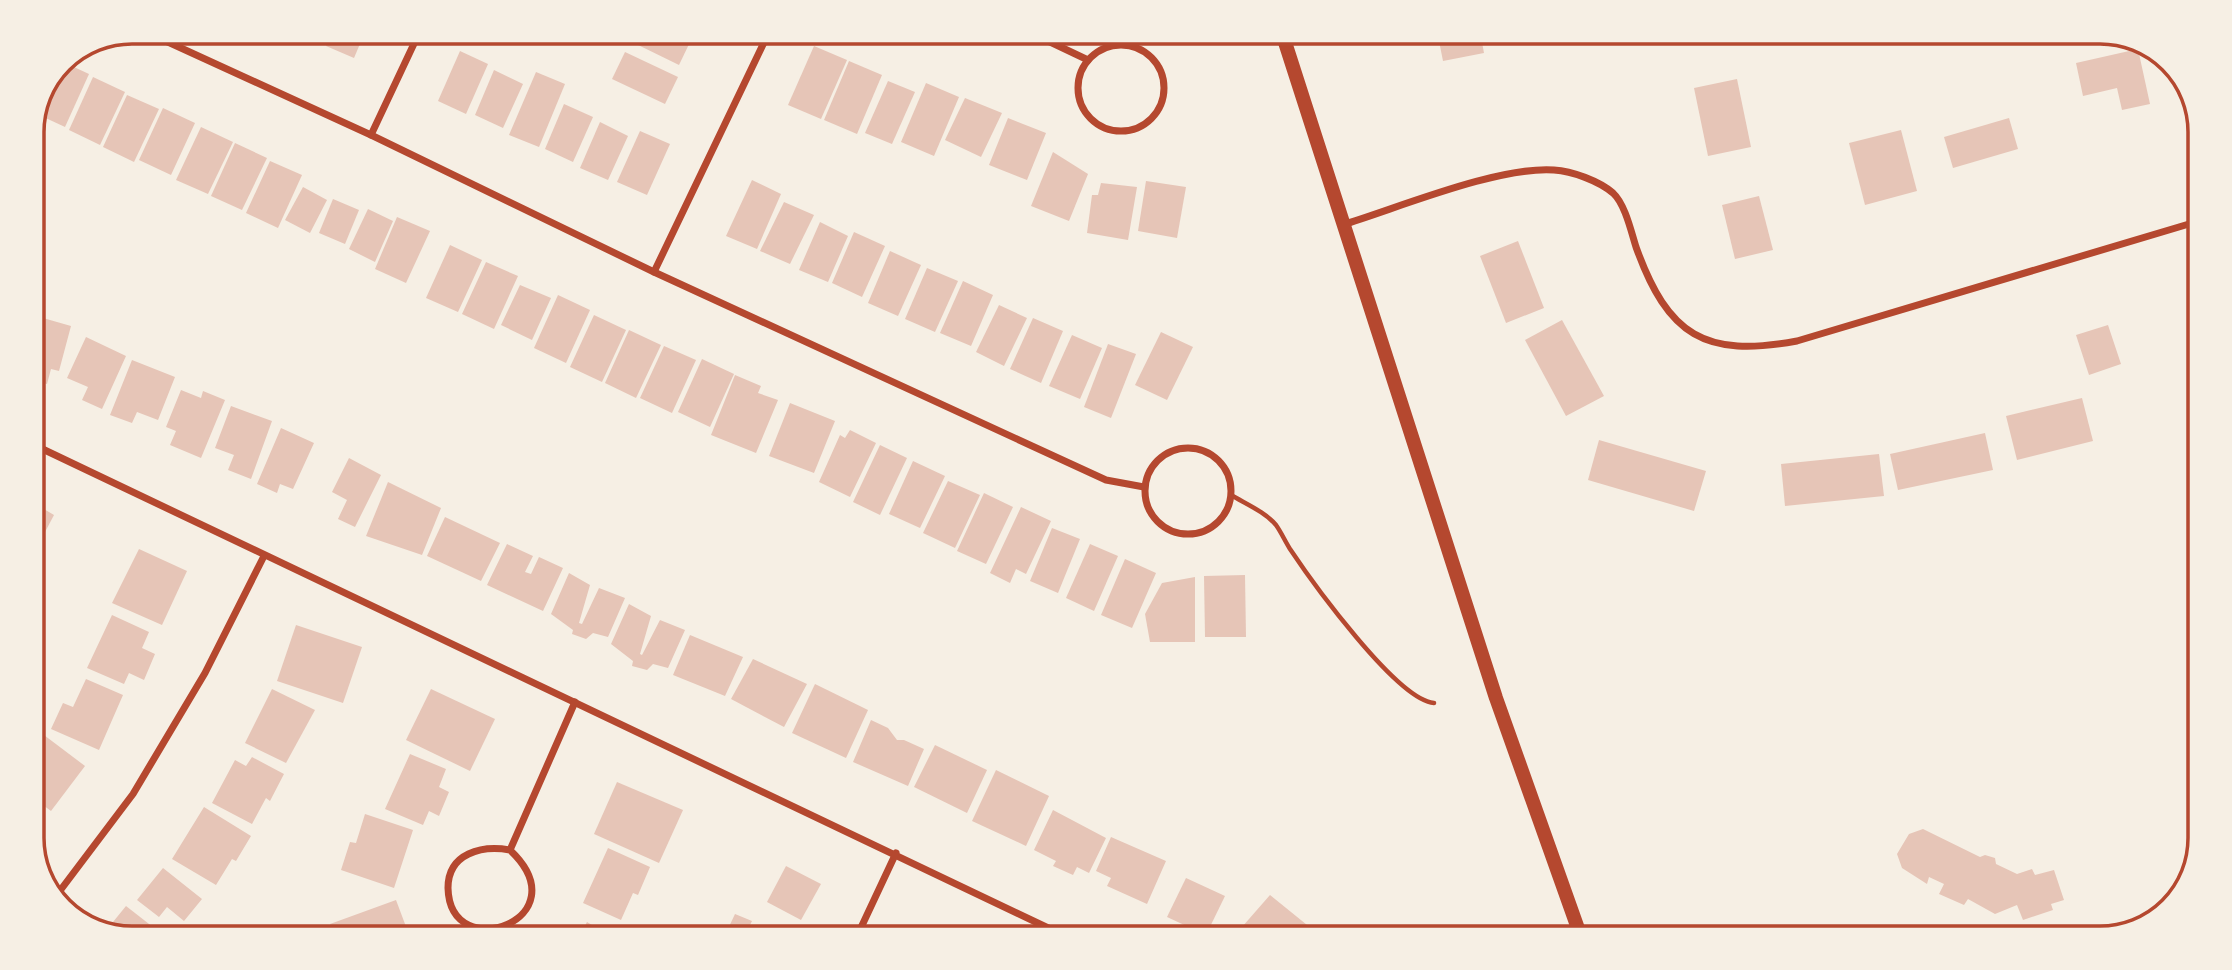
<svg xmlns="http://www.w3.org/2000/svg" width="2232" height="970" font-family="'Space Grotesk',sans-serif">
<rect width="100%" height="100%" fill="#f6efe4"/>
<g fill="#e6c5b7">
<path d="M297 32H326L321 42Z"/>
<path d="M331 32H365L354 58 326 46Z"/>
<path d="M520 33H548L541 45Z"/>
<path d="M636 33 679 34 691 40 679 65 632 42Z"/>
<path d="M1438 36 1481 37 1484 53 1443 61Z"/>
<path d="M814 46 847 60 821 119 788 105Z"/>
<path d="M2138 49 2150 104 2122 110 2117 88 2083 96 2076 63Z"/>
<path d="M460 51 488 64 466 114 438 101Z"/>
<path d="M625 52 678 77 665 104 612 79Z"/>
<path d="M61 61 89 74 65 127 37 114Z"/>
<path d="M849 61 882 75 857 134 824 120Z"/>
<path d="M494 70 523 84 503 128 475 115Z"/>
<path d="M536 72 565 84 539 147 509 135Z"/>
<path d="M93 77 125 92 100 145 69 130Z"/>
<path d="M1737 79 1751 147 1708 156 1694 88Z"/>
<path d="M888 81 915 92 892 144 865 133Z"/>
<path d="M926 83 959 97 934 156 901 142Z"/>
<path d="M127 95 159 109 134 162 103 147Z"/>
<path d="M965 98 1002 113 981 157 945 140Z"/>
<path d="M564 104 593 117 573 162 545 149Z"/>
<path d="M163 108 195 123 171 175 139 160Z"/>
<path d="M1008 118 1046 133 1027 180 989 165Z"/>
<path d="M2009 118 2018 149 1953 168 1944 137Z"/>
<path d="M600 122 628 136 608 180 580 168Z"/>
<path d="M201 127 233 142 208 194 176 180Z"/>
<path d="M1901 130 1917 191 1865 205 1849 143Z"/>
<path d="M640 131 670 144 647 195 617 182Z"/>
<path d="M235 143 267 158 242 210 211 196Z"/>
<path d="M1053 152 1088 174 1069 221 1031 206Z"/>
<path d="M270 161 302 175 278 228 246 213Z"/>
<path d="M752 180 781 194 757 249 726 236Z"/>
<path d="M1146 181 1186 187 1177 238 1138 231Z"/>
<path d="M1101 183 1137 187 1128 240 1087 233 1092 195H1098Z"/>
<path d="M303 187 327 200 310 233 285 220Z"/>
<path d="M1759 196 1773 250 1735 259 1722 205Z"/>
<path d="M333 199 359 210 345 244 319 233Z"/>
<path d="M784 202 814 215 790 264 760 251Z"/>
<path d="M368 209 393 221 375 262 349 249Z"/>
<path d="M397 217 430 231 406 283 375 269Z"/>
<path d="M820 222 848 236 828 282 799 270Z"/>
<path d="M854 232 885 246 862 297 832 283Z"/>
<path d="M1518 241 1544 308 1506 323 1480 256Z"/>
<path d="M450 245 482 260 458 312 426 298Z"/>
<path d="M890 251 921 265 898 316 868 303Z"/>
<path d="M486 262 518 276 494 329 462 314Z"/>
<path d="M927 268 958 281 935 332 905 319Z"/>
<path d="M963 281 993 295 971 346 940 333Z"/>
<path d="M520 285 551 298 532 340 501 325Z"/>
<path d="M558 295 590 310 566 363 534 348Z"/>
<path d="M999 305 1027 318 1004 366 976 352Z"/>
<path d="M594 315 626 330 602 382 570 367Z"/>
<path d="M36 316 71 326 59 371 51 369 47 384 32 380V331Z"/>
<path d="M1033 318 1063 331 1041 383 1010 369Z"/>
<path d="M1562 320 1604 396 1566 416 1525 340Z"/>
<path d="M2108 325 2121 364 2089 375 2076 335Z"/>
<path d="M629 330 661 345 636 398 605 383Z"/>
<path d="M1161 332 1193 347 1167 400 1135 385Z"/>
<path d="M1072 335 1102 348 1080 399 1049 386Z"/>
<path d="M86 337 126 356 102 409 82 400 88 387 67 378Z"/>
<path d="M1108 344 1136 354 1111 418 1084 407Z"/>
<path d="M664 346 696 360 672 413 640 398Z"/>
<path d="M702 359 734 374 710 427 678 412Z"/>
<path d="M132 360 175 377 158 420 137 412 132 423 110 415Z"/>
<path d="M735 375 761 386 758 393 778 400 756 453 711 435Z"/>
<path d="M181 390 201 398 203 391 225 400 201 458 170 445 176 431 166 427Z"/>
<path d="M2082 398 2093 441 2017 460 2006 416Z"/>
<path d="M790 403 835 421 814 473 769 456Z"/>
<path d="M231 406 272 421 251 479 228 470 234 455 215 448Z"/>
<path d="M281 428 314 443 293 489 280 484 277 493 257 484Z"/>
<path d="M850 430 876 443 850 497 819 482 840 435 845 438Z"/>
<path d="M1985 433 1993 470 1898 490 1890 454Z"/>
<path d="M1599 440 1706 471 1694 511 1588 480Z"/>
<path d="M880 445 907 458 880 515 853 502Z"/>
<path d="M1879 454 1884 496 1785 506 1781 464Z"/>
<path d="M349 458 381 475 355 527 338 519 347 500 332 492Z"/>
<path d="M913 461 945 476 920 528 889 514Z"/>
<path d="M948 481 980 495 955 548 923 533Z"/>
<path d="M388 482 441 508 422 555 366 536Z"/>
<path d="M984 493 1013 507 986 564 957 551Z"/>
<path d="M32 502 54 515 35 551 32 549Z"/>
<path d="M1021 507 1051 521 1026 574 1016 569 1010 583 990 573Z"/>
<path d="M445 517 500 543 481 581 427 556Z"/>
<path d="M1052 528 1080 539 1058 593 1030 581Z"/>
<path d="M507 544 533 556 525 572 531 574 539 557 563 568 543 611 487 585Z"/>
<path d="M1090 544 1118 556 1094 611 1066 598Z"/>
<path d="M139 549 187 571 162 625 112 603Z"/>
<path d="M1125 559 1156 573 1132 628 1101 615Z"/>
<path d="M32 563 44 573 32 587Z"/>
<path d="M569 573 590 585 579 623 582 624 599 588 625 598 608 637 593 633 586 639 572 634 573 630 551 614Z"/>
<path d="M1245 575 1246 637H1205L1204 576Z"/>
<path d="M1195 577V642H1150L1145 614 1162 583Z"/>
<path d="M629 604 651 616 640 654 642 655 660 620 685 630 668 668 653 664 647 670 632 666 633 661 611 644Z"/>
<path d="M112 615 149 632 142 648 155 654 144 680 129 673 124 684 87 668Z"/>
<path d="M296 625 362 647 343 703 277 681Z"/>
<path d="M690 635 743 657 725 696 673 675Z"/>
<path d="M753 659 807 684 784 727 731 699Z"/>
<path d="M86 679 123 695 99 750 51 729 63 703 73 707Z"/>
<path d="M815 684 868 710 846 758 792 733Z"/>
<path d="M272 689 315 710 286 763 245 743Z"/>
<path d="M431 689 495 719 470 771 406 740Z"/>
<path d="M871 720 888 728 897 740H904L924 749 908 786 853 762Z"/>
<path d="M32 726 85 766 51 811 32 797Z"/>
<path d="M935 745 987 770 967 813 914 787Z"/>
<path d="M410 754 446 769 439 787 449 792 439 816 429 811 423 825 385 809Z"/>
<path d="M252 757 284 774 270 801 266 798 252 824 212 803 235 760 246 766Z"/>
<path d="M996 770 1049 796 1026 846 972 821Z"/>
<path d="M617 782 683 810 659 863 594 834Z"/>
<path d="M204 807 251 836 236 861 232 859 216 885 172 859Z"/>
<path d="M1053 810 1106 838 1089 873 1077 867 1073 875 1053 866 1056 861 1034 850Z"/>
<path d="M365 814 413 830 394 888 341 870 350 842 356 843Z"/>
<path d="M1923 829 1980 857 1985 855 1995 858 1996 864 2017 874 2032 869 2035 875 2054 870 2064 900 2051 904 2053 910 2023 920 2017 905 1995 914 1968 899 1964 905 1939 894 1944 884 1929 877 1927 884 1902 868 1897 854 1909 834Z"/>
<path d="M1111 837 1166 861 1147 904 1107 886 1111 878 1096 871Z"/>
<path d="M608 848 650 867 638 895 633 893 621 920 583 903Z"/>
<path d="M786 866 821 884 801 920 767 902Z"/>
<path d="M163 868 202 899 184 921 167 907 159 917 137 900Z"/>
<path d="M1186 878 1225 896 1206 935 1167 917Z"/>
<path d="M1270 895 1312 929 1307 936 1235 935Z"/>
<path d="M396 900 408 932H333L330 924Z"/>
<path d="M126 906 158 931H125L113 922Z"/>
<path d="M735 914 752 921 748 929 757 933H726Z"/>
<path d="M587 922 605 933H581Z"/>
</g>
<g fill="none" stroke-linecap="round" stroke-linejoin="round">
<path stroke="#b5482f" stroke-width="4.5" d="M1231 495C1246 504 1265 512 1276 525 1281 532 1285 541 1290 549 1312 582 1397 700 1434 703"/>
<g stroke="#b5482f" stroke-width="7">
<path d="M146 32 371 135 654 272 1106 480 1144 487"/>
<path d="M1021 35 1048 41 1088 60"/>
<circle cx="1121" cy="88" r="43"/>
<path d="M371 135 419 33"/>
<path d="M1342 225C1398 208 1498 166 1554 170 1572 171 1599 181 1613 193 1625 204 1631 231 1636 247 1668 336 1705 358 1797 341L2199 221"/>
<path d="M654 272 768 34"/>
<path d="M32 444 1063 935"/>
<circle cx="1188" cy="491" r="43"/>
<path d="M510 850C482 845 448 853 448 888 450 967 583 919 510 850L575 702"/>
<path d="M53 900 133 794 205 673 264 556"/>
<path d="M858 934 896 853"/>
</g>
<path stroke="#b5482f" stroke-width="14" d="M1283 36 1496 698 1581 937"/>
</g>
<path d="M0 0H2232V970H0ZM132 44H2100A88 88 0 0 1 2188 132V838A88 88 0 0 1 2100 926H132A88 88 0 0 1 44 838V132A88 88 0 0 1 132 44Z" fill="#f6efe4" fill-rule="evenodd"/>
<path fill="none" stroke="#b5482f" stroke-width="3.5" d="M132 44H2100A88 88 0 0 1 2188 132V838A88 88 0 0 1 2100 926H132A88 88 0 0 1 44 838V132A88 88 0 0 1 132 44Z"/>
</svg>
